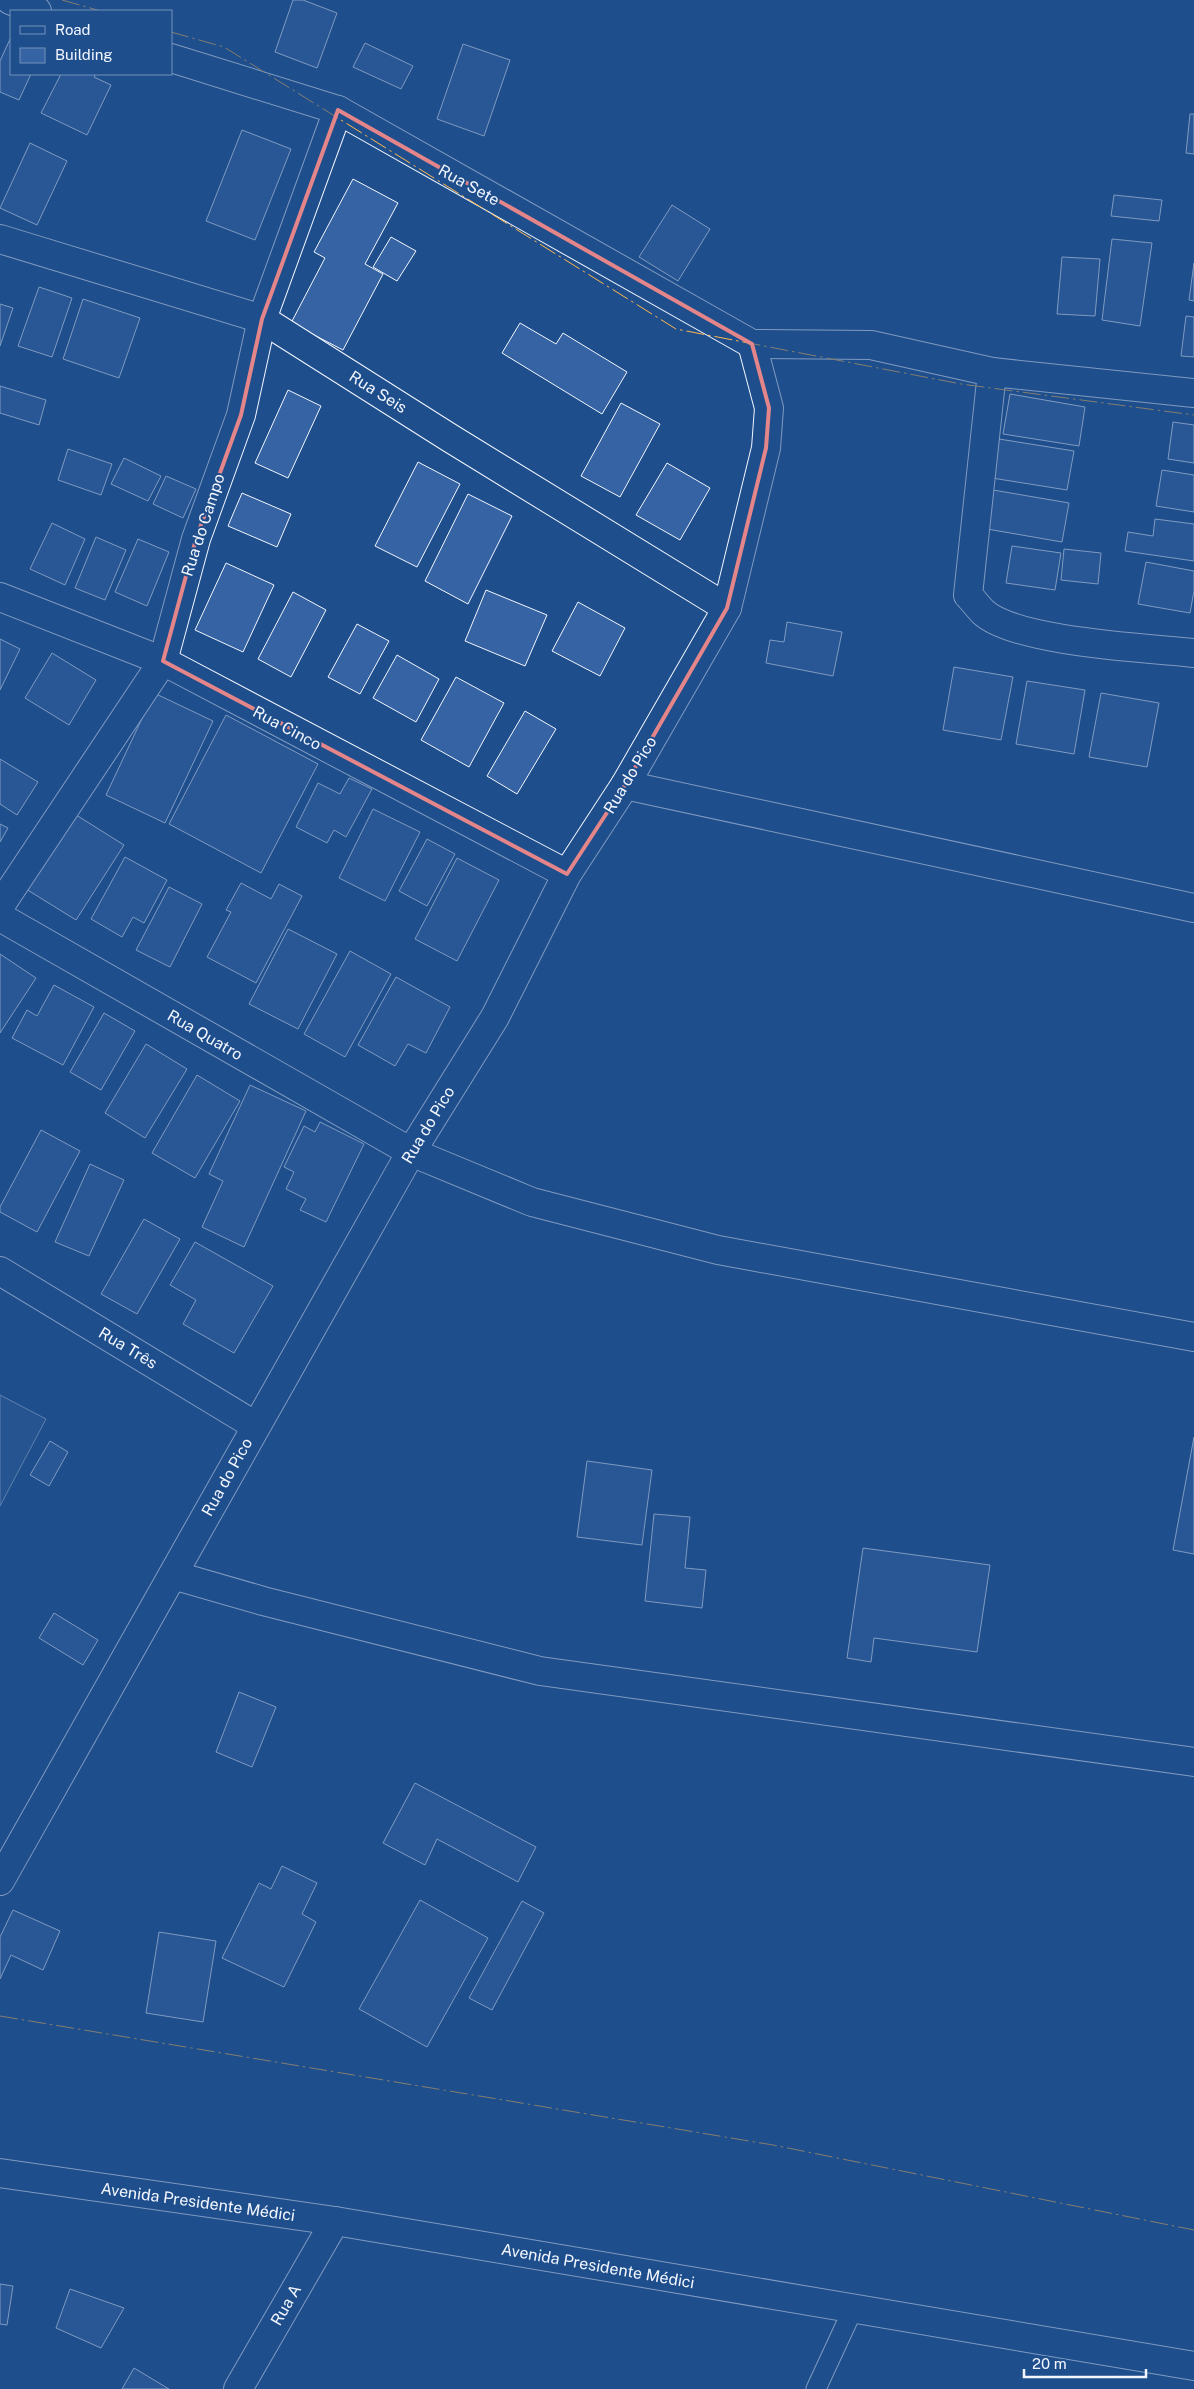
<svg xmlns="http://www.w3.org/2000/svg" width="1194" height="2389" font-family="'Public Sans',sans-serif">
<rect width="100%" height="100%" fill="#1f4e8c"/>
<path fill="#305b95" stroke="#a8bbd7" d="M0 1395 46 1419 0 1506Z"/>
<g fill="#3563a3" stroke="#f2f6ff">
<path d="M293 0H303L337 13 317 68 275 52Z"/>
<path d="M11 37V74H31L19 100 0 92V61Z"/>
<path d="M365 43 413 66 401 89 353 67Z"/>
<path d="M463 44 510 60 484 136 437 119Z"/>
<path d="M61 74H96L94 77 111 85 87 135 41 113Z"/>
<path d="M1190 114H1194V154L1186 153Z"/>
<path d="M242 130 291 149 255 240 206 221Z"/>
<path d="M30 143 67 161 37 225 0 208Z"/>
<path d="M353 179 398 203 365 264 383 274 343 350 291 323 325 258 314 252Z"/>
<path d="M1114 195 1162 200 1159 221 1111 216Z"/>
<path d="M672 205 710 229 678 281 639 257Z"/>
<path d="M391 237 416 251 397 281 373 267Z"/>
<path d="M1112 239 1152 243 1140 326 1102 320Z"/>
<path d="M1062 257 1100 259 1095 316 1057 314Z"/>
<path d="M1194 263V301L1189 300Z"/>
<path d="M39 287 72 298 52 357 18 346Z"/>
<path d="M83 299 140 318 119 378 63 359Z"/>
<path d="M0 304 13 308 0 346Z"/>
<path d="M1186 316 1194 317V357L1181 356Z"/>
<path d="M520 323 556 344 563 333 627 372 602 414 502 353Z"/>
<path d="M0 386 46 400 39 425 0 413Z"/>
<path d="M288 390 321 406 288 478 255 463Z"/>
<path d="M1010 394 1085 407 1079 446 1003 434Z"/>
<path d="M621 403 660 424 620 497 581 476Z"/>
<path d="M1173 422 1194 425V463L1168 459Z"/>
<path d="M999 439 1074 451 1067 490 992 478Z"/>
<path d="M68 449 112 464 101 495 58 480Z"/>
<path d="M124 458 161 476 148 501 111 484Z"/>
<path d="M418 462 460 484 417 567 375 546Z"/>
<path d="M667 463 710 488 680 540 636 515Z"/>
<path d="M1162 470 1194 475V512L1156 506Z"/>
<path d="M166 476 196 489 183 518 153 504Z"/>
<path d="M993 490 1069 503 1062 542 987 529Z"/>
<path d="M242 493 291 514 277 547 228 526Z"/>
<path d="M468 494 512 516 468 604 425 581Z"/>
<path d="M1155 519 1194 524V561L1125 551 1128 532 1153 536Z"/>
<path d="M52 523 85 539 65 585 30 569Z"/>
<path d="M96 537 126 550 105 600 75 588Z"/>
<path d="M138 539 169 552 147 606 115 592Z"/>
<path d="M1012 546 1061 553 1055 590 1006 583Z"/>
<path d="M1064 549 1101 553 1098 584 1061 580Z"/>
<path d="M1146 562 1194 571V591L1190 613 1138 604Z"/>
<path d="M226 563 274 585 243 652 195 630Z"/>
<path d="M486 590 547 615 525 666 465 641Z"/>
<path d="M293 592 326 610 291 677 258 659Z"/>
<path d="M578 602 625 628 600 676 552 651Z"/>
<path d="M787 622 842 632 833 676 766 663 770 640 784 642Z"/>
<path d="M357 624 389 641 360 694 328 677Z"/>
<path d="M0 639 20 649 0 690Z"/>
<path d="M52 653 96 680 69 725 25 698Z"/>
<path d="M397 655 439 679 416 722 373 698Z"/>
<path d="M954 667 1013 677 1001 740 943 730Z"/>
<path d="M456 677 504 703 469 767 421 740Z"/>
<path d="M1027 681 1085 690 1074 754 1016 744Z"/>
<path d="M154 693 213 721 165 823 106 795Z"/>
<path d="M1101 693 1159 703 1147 767 1089 757Z"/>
<path d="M525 711 556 729 517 794 487 776Z"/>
<path d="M226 715 318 764 261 873 169 824Z"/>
<path d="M0 759 38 782 17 815 0 804Z"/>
<path d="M349 778 372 789 346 837 334 830 327 843 296 827 318 783 340 794Z"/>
<path d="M373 809 420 832 385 901 339 878Z"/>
<path d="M73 813 124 845 76 920 26 889Z"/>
<path d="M0 824 8 828 0 842Z"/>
<path d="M427 839 455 854 427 906 399 891Z"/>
<path d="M125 857 167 880 144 923 133 917 122 937 91 919Z"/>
<path d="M457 858 499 880 457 961 415 939Z"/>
<path d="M241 883 271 899 279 884 302 896 256 983 207 957 231 912 226 910Z"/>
<path d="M169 887 202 904 170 967 136 950Z"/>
<path d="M288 929 337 954 298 1029 249 1004Z"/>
<path d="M350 951 391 974 345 1057 304 1034Z"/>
<path d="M0 954 36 978 0 1033Z"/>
<path d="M396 977 450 1007 426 1053 408 1044 395 1066 358 1045Z"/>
<path d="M54 985 94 1007 63 1065 12 1038 27 1010 37 1016Z"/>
<path d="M104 1013 135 1031 101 1090 70 1072Z"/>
<path d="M146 1044 187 1069 145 1138 105 1113Z"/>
<path d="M197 1075 240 1101 195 1178 152 1153Z"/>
<path d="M250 1085 306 1111 244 1247 202 1227 223 1181 209 1174Z"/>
<path d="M320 1122 364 1144 326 1222 300 1210 306 1199 286 1189 294 1172 284 1167 304 1126 315 1132Z"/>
<path d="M41 1130 80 1151 37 1232 0 1212V1207Z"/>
<path d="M90 1164 124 1180 89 1256 55 1242Z"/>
<path d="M144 1219 180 1239 137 1314 101 1294Z"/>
<path d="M195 1242 273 1286 234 1353 183 1324 196 1300 170 1285Z"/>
<path d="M1194 1437V1554L1173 1550Z"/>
<path d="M50 1441 68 1452 49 1486 30 1475Z"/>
<path d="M587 1461 652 1470 642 1545 577 1537Z"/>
<path d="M654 1514 690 1517 685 1568 706 1570 702 1608 645 1601Z"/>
<path d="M863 1548 990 1565 977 1652 874 1638 871 1662 847 1658Z"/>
<path d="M54 1613 98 1640 83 1665 39 1638Z"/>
<path d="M239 1692 276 1707 252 1767 216 1752Z"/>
<path d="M415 1783 536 1847 518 1882 437 1839 425 1865 383 1843Z"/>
<path d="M282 1866 317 1883 302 1914 316 1922 284 1987 222 1958 259 1883 271 1889Z"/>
<path d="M420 1900 488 1938 427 2047 359 2009Z"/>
<path d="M522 1901 544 1913 492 2010 469 1998Z"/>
<path d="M13 1910 60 1931 43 1970 11 1955 0 1979V1937Z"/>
<path d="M159 1932 216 1941 203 2022 146 2013Z"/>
<path d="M0 2284 13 2286 7 2325 0 2324Z"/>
<path d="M70 2289 124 2308 101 2348 56 2328Z"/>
<path d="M134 2368 169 2389H122Z"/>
</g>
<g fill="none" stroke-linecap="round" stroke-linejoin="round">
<g stroke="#f2f6ff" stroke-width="21">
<path id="lane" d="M816 2389 853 2309"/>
</g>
<g stroke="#f2f6ff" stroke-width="30">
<g id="street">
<path d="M10 0 37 11"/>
<path d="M171 58 338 110 752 344 871 345 992 372 968 595C973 600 978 607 983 612 1015 642 1148 648 1194 653"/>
<path d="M0 239 262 319 450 438 727 608"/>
<path d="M992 372 1194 393"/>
<path d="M0 597 163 661 567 874"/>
<path d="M625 785 1194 908"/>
<path d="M0 906 163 661 196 539 241 415 262 319 338 110"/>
<path d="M0 917 411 1152 532 1202 718 1250 1194 1337"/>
<path d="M0 1271 256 1426"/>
<path d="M173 1575 263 1601 540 1671 1194 1762"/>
<path d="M0 1881 411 1152 495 1017 567 874 625 785 727 608 766 448 769 408 752 344"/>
<path d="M238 2389 335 2221"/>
</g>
</g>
<g stroke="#f2f6ff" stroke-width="30">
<path id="primary" d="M0 2173 335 2221 1194 2366"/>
</g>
<use href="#lane" stroke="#1f4e8c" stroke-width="19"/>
<use href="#street" stroke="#1f4e8c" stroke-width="28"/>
<use href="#primary" stroke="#1f4e8c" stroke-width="28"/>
<g stroke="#ffb74d" stroke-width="1" stroke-dasharray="18 4 2.5 4" stroke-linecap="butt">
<path d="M62 0 101 11"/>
<path d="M171 32 224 47 676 329 961 384 1194 415"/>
<path d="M0 2016 773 2145 1194 2230"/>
</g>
</g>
<path d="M0 0H1194V2389H0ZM338 110 752 344 769 408 766 448 727 608 625 785 567 874 163 661 196 539 241 415 262 319Z" fill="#1f4e8c" fill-opacity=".55" fill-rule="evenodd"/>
<path fill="none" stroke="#e38589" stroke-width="4" stroke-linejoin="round" d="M338 110 752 344 769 408 766 448 727 608 625 785 567 874 163 661 196 539 241 415 262 319Z"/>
<g text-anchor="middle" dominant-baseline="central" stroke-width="4" stroke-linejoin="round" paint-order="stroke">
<g font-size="16" fill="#f2f6ff" stroke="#1f4e8c">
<text transform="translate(469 185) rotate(29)">Rua Sete</text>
<text transform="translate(378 392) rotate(32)">Rua Seis</text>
<text transform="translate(203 525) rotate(-72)">Rua do Campo</text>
<text transform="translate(287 728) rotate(28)">Rua Cinco</text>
<text transform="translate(630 775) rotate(-59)">Rua do Pico</text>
<text transform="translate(205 1035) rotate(30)">Rua Quatro</text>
<text transform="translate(428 1125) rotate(-59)">Rua do Pico</text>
<text transform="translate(128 1348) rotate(31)">Rua Três</text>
<text transform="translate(227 1477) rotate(-61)">Rua do Pico</text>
<text transform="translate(198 2202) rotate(8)">Avenida Presidente Médici</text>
<text transform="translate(598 2266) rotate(10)">Avenida Presidente Médici</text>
<text transform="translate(286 2305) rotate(-60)">Rua A</text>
</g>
</g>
<rect x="10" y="10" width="162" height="65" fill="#1f4e8c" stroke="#7391ba"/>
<rect x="20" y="26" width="25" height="8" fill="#1f4e8c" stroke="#7391ba"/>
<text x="55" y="35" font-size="15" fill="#f2f6ff">Road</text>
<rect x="20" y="48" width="25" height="15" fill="#3563a3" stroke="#7391ba"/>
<text x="55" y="60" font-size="15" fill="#f2f6ff">Building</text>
<path d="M1024 2369v8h122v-8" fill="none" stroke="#f2f6ff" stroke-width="2.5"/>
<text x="1032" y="2369" font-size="15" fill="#f2f6ff" stroke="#1f4e8c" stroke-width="4" paint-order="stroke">20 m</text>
</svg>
